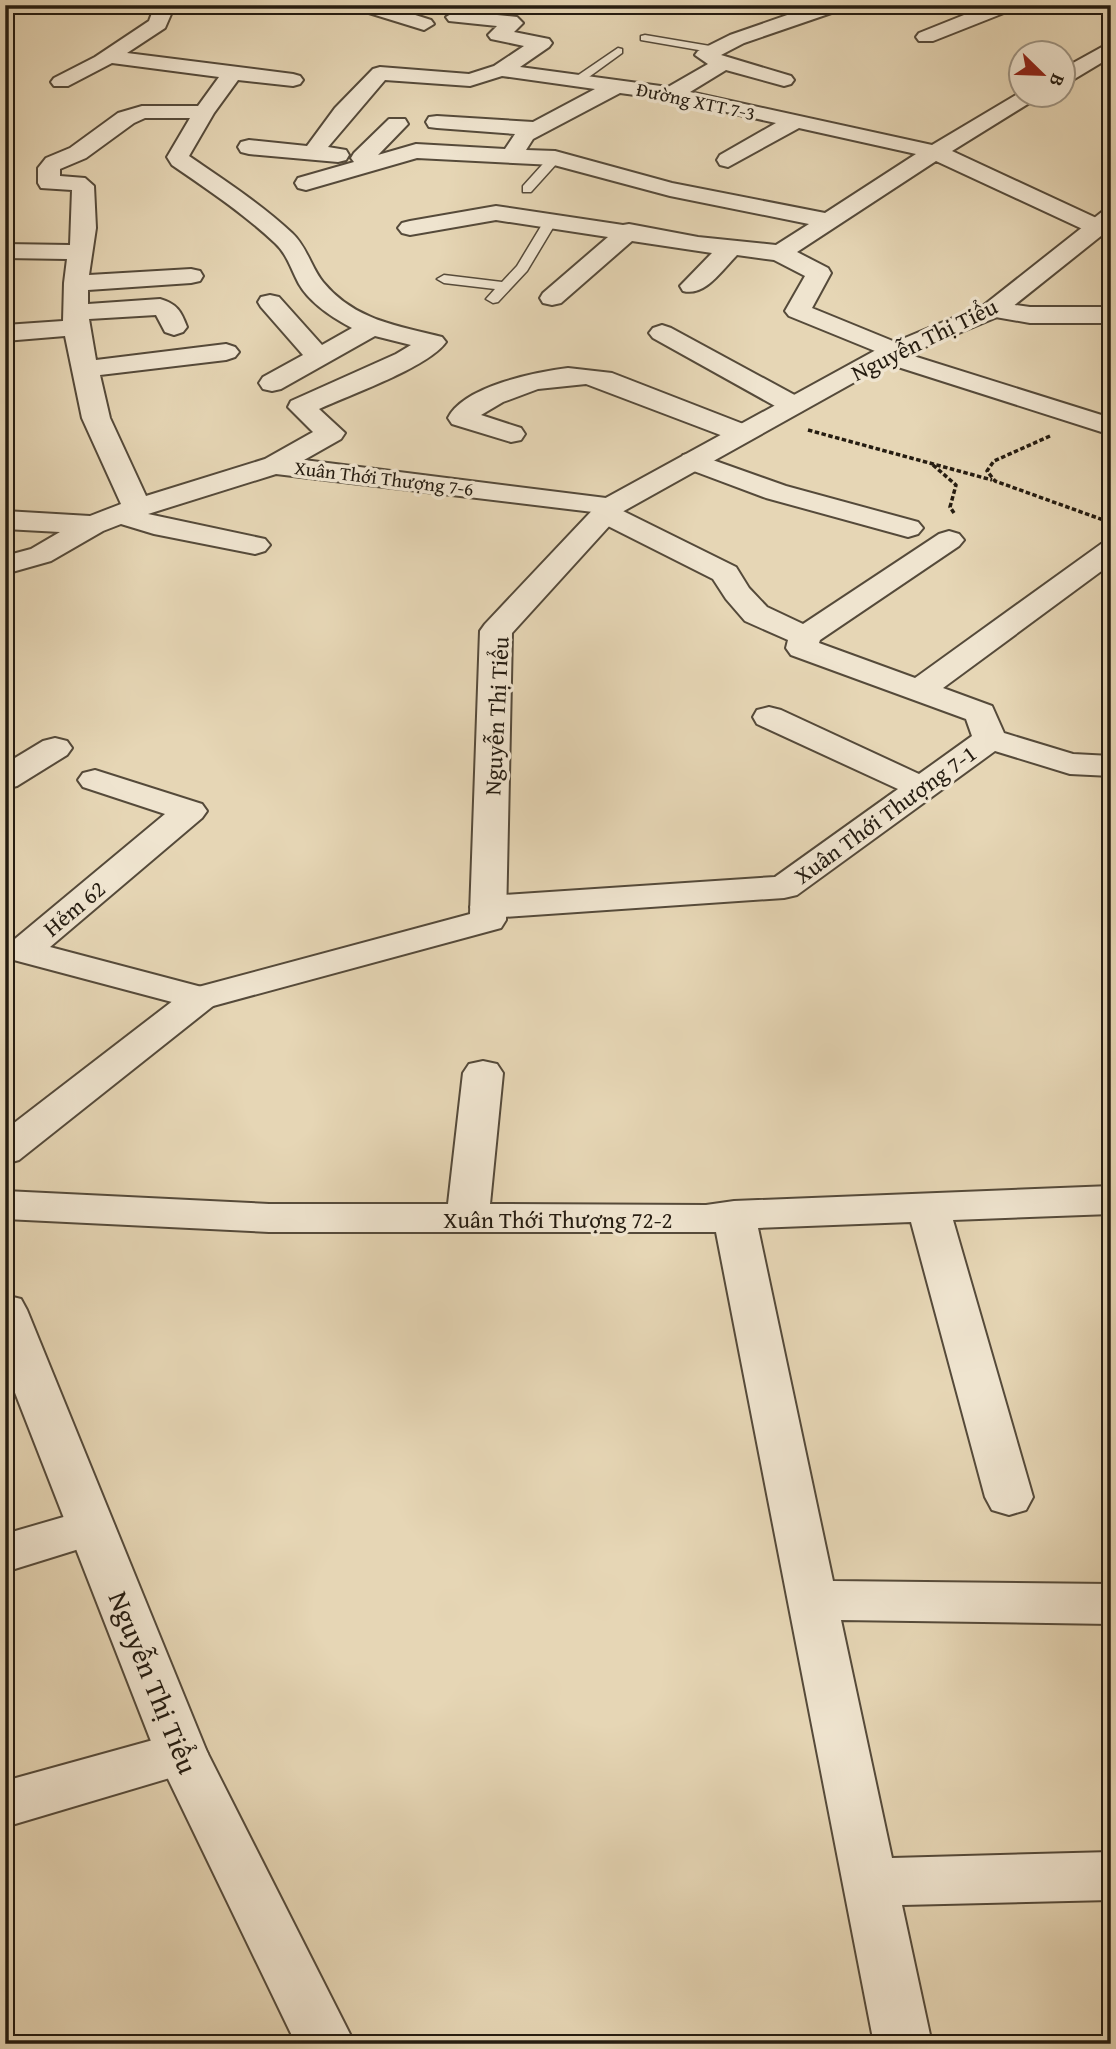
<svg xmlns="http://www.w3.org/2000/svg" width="1116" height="2049" font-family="'Gentium Book Plus',serif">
<rect width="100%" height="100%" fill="#e6d6b5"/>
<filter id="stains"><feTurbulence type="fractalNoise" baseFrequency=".00286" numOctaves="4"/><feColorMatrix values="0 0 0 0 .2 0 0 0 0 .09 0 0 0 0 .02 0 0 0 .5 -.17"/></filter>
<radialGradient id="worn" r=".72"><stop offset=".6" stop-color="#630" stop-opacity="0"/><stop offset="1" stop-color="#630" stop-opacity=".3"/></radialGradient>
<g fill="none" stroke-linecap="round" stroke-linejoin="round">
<g stroke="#554a3a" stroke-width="3">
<g id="service">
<path d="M645 35 716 47 722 50 716 53 641 40V36Z"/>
<path d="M618 48 622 49V53L582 82H574V78Z"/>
<path d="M555 154 559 155V161L531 192H523V186L551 155Z"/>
<path d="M551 217 557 221 527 271 498 302 493 303 486 299 495 289 444 283 437 279 444 275 502 282 517 266 546 218Z"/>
</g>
</g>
<g stroke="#554a3a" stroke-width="4">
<g id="minor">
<path d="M155 5H175L165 28 127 53 293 74 300 76 303 80 300 84 293 86 238 80 214 113 189 156C224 180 261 204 292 233 307 247 311 267 323 282 354 320 398 326 442 337L446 342C429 367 349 395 319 409L345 433 341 439 304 460 622 500 626 506 623 511 736 567 749 588 767 607 803 624 939 534 949 531 959 534 964 540 959 546 820 640 819 643 915 678 1101 544 1111 541V564L943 688 992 706 1004 733 1073 754 1111 756V776L1070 774 995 751 797 895 784 898 488 918 475 915 470 907 475 899 488 896 775 877 898 789 757 724 753 717 757 710 769 707 781 710 919 774 972 736 966 719 791 655 786 648 788 640 745 621 726 599 713 579 596 520 593 512 276 474 148 514 265 539 270 545 265 551 255 554 154 534 121 524 103 531 51 561 5 574V556L31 549 60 532 5 529V511L90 516 121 504 82 418 65 336 5 341V325L63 321 64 283 67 259 5 258V244L70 245 72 190 41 188 38 183V168L46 158 70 148 118 113 142 106H198L219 77 112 63 68 86H54L51 82 54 78 95 57 149 21ZM145 118H190L167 157 172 165C207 189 243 213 275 243 287 254 291 269 299 284 310 303 333 318 352 328L322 345 279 297 270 295 261 297 258 302 261 307 303 355 263 377 259 383 263 389 272 391 281 389 375 336 411 345 396 354 291 401 288 407 313 432 265 459 146 496 110 418 100 375 226 360 235 357 239 352 235 347 226 344 96 360 89 319 156 315 165 332 174 335 183 332 187 327C181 311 177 304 160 299L88 304V290L191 283 200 281 203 276 200 271 191 269 89 275 96 228 94 186 85 178 60 176V169L86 158 134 123Z"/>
<path d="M354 5H384L431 20 434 24 424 30 356 9Z"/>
<path d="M816 5H845L843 9 744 43 721 55 791 76 794 80 791 84 784 86 726 70 690 92 932 145 1021 92 1044 94 952 151 1105 222 1109 227 1105 232H1089L936 161 797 252 828 268 831 273 812 308 905 346 909 351 907 354 1111 418V435L876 360 872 355 875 351 789 316 785 311 805 276 774 260 737 255C722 270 705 297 683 291L680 286 712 253 632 241 561 303 552 305 543 303 540 298 543 293 608 237 496 220 410 235 402 233 398 228 402 223 410 221 496 206 623 225 629 224 698 237 776 245 809 224 670 196 554 165 417 158 306 190 298 188 295 183 298 178 354 162 351 158 354 153 389 119H405L408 124 378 155 416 144 505 149 515 134 437 128 429 127 426 122 429 117 437 116 533 122 595 89 502 76 470 86 385 80 328 147 346 150 349 155 346 160 338 162 249 154 241 152 238 147 241 142 249 140 307 146 335 108 373 69 380 67 469 74 494 66 524 46 491 39 488 35 497 26 449 21 446 17 456 11 517 17 523 23 514 32 549 39 552 43 549 47 520 67 668 87 708 64 695 55 698 51 730 35ZM620 93 672 100 776 123 720 155 717 160 720 165 728 167 799 128 916 154 825 213 672 183 555 151 526 150 533 139Z"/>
<path d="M989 5H1016L1014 9 933 41H919L916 37 919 33Z"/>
<path d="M1111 42V57L1071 81 1064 83V68Z"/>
<path d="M993 302 1030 307H1111V323H1030L984 315 980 310 984 305Z"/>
<path d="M662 325 671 328 802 399 806 405 802 411 793 413 784 411 653 338 649 333 653 328Z"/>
<path d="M568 368 612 373 751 427 755 433 751 439 741 441 731 439 586 384 538 389 503 402 481 415 521 428 525 434 521 440 511 442 452 424 448 418C464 386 536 372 568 368Z"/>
<path d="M693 453 786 486 918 522 923 528 918 534 908 537 766 498 683 467 679 461 683 455Z"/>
<path d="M55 738 67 741 72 748 67 755 17 786 5 789V764L43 741Z"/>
<path d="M95 770 202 804 207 811 202 818 50 947 213 990 219 998 213 1006 200 1010 187 1006 10 959 5 952 10 943 165 814 83 787 78 780 83 773Z"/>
<path d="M483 1061 497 1064 503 1073 490 1204 706 1205 734 1201 1111 1186V1214L953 1220 1033 1497 1026 1510 1009 1515 992 1510 985 1497 911 1222 758 1228 833 1581 1111 1584V1624L841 1620 892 1858 1111 1852V1900L902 1905 932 2044H874L716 1232H269L5 1219V1191L269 1204H448L463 1073 469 1064Z"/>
<path d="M91 1509 108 1514 115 1527 108 1540 5 1572V1534Z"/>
<path d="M182 1732 200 1739 208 1754 200 1769 5 1827V1781Z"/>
</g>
</g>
<g stroke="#554a3a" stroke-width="4">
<g id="tertiary">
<path d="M1111 209V228L1002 315 894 360 622 512 512 633 506 920 501 928 213 1006 19 1160 5 1164V1130L187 990 470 914 480 631 485 624 602 500 876 350 984 305 1103 211Z"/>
<path d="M5 1295 21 1299 27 1310 207 1752 355 2044H296L156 1754 5 1367Z"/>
</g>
</g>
<g stroke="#251c11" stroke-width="3.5" stroke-dasharray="4.5 2.5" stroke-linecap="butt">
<path d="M808 430 992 480"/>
<path d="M1050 436 994 461 987 471 995 481 1109 522"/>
<path d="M933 465 956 485 950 507 954 513"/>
</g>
<use href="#service" fill="#efe4cf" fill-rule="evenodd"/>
<use href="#minor" fill="#efe4cf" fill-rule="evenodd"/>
<use href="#tertiary" fill="#efe4cf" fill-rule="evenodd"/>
</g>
<g text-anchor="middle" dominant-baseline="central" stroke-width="7" stroke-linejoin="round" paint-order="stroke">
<g font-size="19" fill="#251c11" stroke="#efe4cf">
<text transform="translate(696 101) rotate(12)">Đường XTT 7-3</text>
<text transform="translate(384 478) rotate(7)">Xuân Thới Thượng 7-6</text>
</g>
<g font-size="23" fill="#251c11" stroke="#efe4cf">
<text transform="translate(924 339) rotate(-26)">Nguyễn Thị Tiểu</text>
<text transform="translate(496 716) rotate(-87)">Nguyễn Thị Tiểu</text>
<text transform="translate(885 814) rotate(-36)">Xuân Thới Thượng 7-1</text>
<text transform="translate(74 908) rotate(-40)">Hẻm 62</text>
<text x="558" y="1219">Xuân Thới Thượng 72-2</text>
</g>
<g font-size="28" fill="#251c11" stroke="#efe4cf">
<text transform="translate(154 1682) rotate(68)">Nguyễn Thị Tiểu</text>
</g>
</g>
<rect width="1116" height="2049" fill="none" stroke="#e6d6b5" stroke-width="28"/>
<rect x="7" y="7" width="1102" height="2035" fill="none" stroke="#251c11" stroke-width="3.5"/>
<rect x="14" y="14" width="1088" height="2021" fill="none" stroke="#251c11" stroke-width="2"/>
<g transform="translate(1042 74) rotate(113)"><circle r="33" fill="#efe4cf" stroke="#9e9483" stroke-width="2"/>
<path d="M0-5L12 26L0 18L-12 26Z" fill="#8f2418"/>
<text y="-10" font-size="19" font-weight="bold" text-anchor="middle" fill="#251c11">B</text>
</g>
<rect width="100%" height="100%" filter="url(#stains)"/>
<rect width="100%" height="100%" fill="url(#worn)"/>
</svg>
